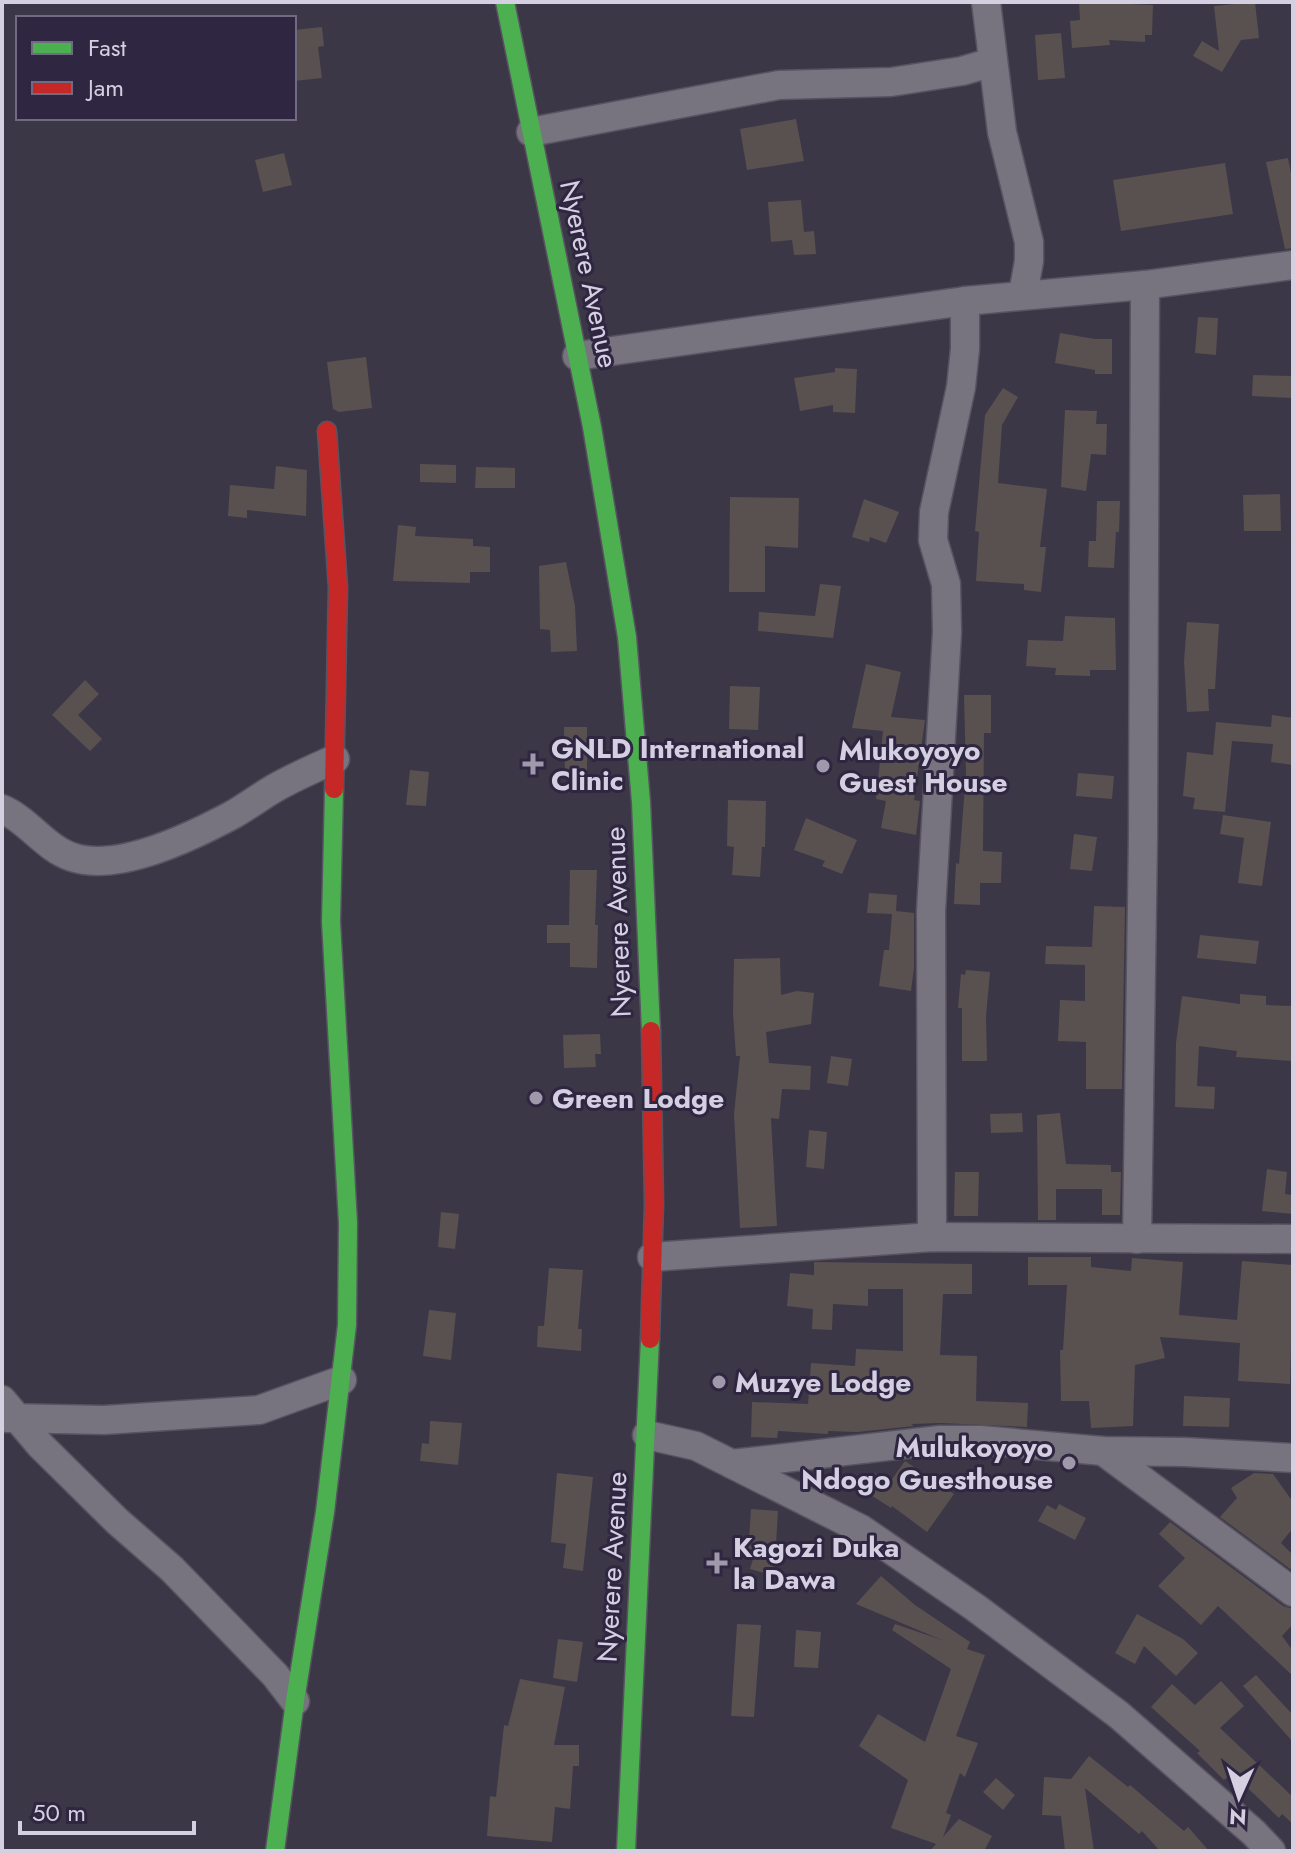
<svg xmlns="http://www.w3.org/2000/svg" width="1295" height="1853" font-family="Jost,sans-serif">
<rect width="100%" height="100%" fill="#3c3747"/>
<g fill="#595050">
<path d="M1079 2 1153 5 1152 35H1145V42L1109 40 1110 45 1072 48 1070 21 1080 20Z"/>
<path d="M1255 2 1259 38 1241 40 1222 72 1193 56 1202 41 1219 51 1214 6Z"/>
<path d="M322 27 324 46 318 47 322 78 294 81V30Z"/>
<path d="M1061 33 1065 78 1038 80 1035 35Z"/>
<path d="M796 119 804 161 747 170 740 129Z"/>
<path d="M284 153 292 185 263 192 255 160Z"/>
<path d="M1288 158 1293 183V248L1285 249 1266 162Z"/>
<path d="M1225 163 1233 214 1121 231 1113 180Z"/>
<path d="M801 200 804 232 814 231 816 254 794 255 792 240 771 242 768 202Z"/>
<path d="M1198 317 1218 318 1216 355 1195 353Z"/>
<path d="M1060 333 1095 339H1112V374H1095V370L1055 363Z"/>
<path d="M366 357 372 408 339 412 333 409 327 362Z"/>
<path d="M835 368 857 369 855 413 833 412V405L800 411 794 378 835 372Z"/>
<path d="M1253 375 1293 376V398L1252 396Z"/>
<path d="M1003 388 1018 397 1002 425 998 483 1047 489 1040 547H1046L1041 592 1024 590V584L976 581 979 532 975 531 985 415Z"/>
<path d="M1065 410 1097 411 1096 424H1107L1106 455 1091 454 1086 491 1061 487Z"/>
<path d="M420 464 456 465V483L420 482Z"/>
<path d="M276 466 307 470 306 516 247 510V518L228 516 230 485 274 489Z"/>
<path d="M476 467 515 468V488H475Z"/>
<path d="M1280 494 1281 531H1244L1243 495Z"/>
<path d="M730 497 799 498 798 548 765 546V592H729Z"/>
<path d="M864 499 899 512 886 543 870 537 869 542 852 537Z"/>
<path d="M1097 501H1120L1119 532H1116L1114 568 1088 567 1089 541H1096Z"/>
<path d="M398 525 416 527 415 536 473 539V546L490 547V572H470V583L393 581Z"/>
<path d="M566 562 575 606 577 651 551 652 550 630 540 629 539 566Z"/>
<path d="M820 584 841 586 833 638 758 631 759 612 815 616Z"/>
<path d="M1065 616 1115 618 1116 670H1090V676L1055 675 1056 668 1026 666 1028 640 1063 641Z"/>
<path d="M1187 622 1219 624 1215 689H1208L1209 711 1187 712 1184 661Z"/>
<path d="M866 664 901 672 891 717 925 720 914 800 920 801 916 835 881 828 886 801 876 799 883 731 852 728Z"/>
<path d="M85 680 99 694 78 715 102 739 90 751 52 715Z"/>
<path d="M730 686 760 687 758 730 729 729Z"/>
<path d="M964 695H991V733H984L983 851 1002 852 1001 883H980V905L954 904 956 863 959 864 966 773Z"/>
<path d="M1272 715 1293 718V765L1271 762 1273 744 1232 741 1225 812 1193 809 1195 798 1183 796 1187 752 1213 755 1216 722 1271 727Z"/>
<path d="M564 727H587V772H565Z"/>
<path d="M410 770 429 772 426 806 406 805Z"/>
<path d="M1078 773 1114 776 1112 799 1076 796Z"/>
<path d="M728 800 766 801 765 847H762L760 877 732 875 734 847 727 846Z"/>
<path d="M1223 815 1271 822 1262 886 1238 883 1244 838 1220 834Z"/>
<path d="M806 818 857 840 842 874 822 866 825 861 794 850Z"/>
<path d="M1074 834 1097 837 1092 871 1070 869Z"/>
<path d="M570 870H597L595 925H598L597 968 570 967V943H547V925H569Z"/>
<path d="M869 893 897 895 896 911 914 913V968L911 991 879 986 884 950H889L892 914 867 913Z"/>
<path d="M1094 906 1125 907 1122 1089H1086V1042L1058 1041 1060 1000 1085 1001V965L1045 964 1046 946 1092 947Z"/>
<path d="M1200 935 1259 941 1256 964 1197 958Z"/>
<path d="M780 958 781 995 797 991 814 993 811 1024 766 1032 769 1063 811 1066 810 1090 782 1089 779 1119 771 1118 777 1226 740 1228 734 1114 740 1056H736L733 1013 734 959Z"/>
<path d="M966 970 990 972 986 1016 987 1061H962V1008H958L961 974 965 975Z"/>
<path d="M1240 994 1266 996V1005L1293 1006V1061L1236 1057 1237 1051 1199 1046 1197 1086 1215 1087 1214 1109 1175 1107 1176 1043 1182 996 1240 1004Z"/>
<path d="M600 1034 601 1054H595L596 1067 564 1068 563 1035Z"/>
<path d="M831 1056 852 1059 848 1086 827 1083Z"/>
<path d="M1022 1113 1023 1132 991 1133 990 1114Z"/>
<path d="M1060 1113 1066 1164 1111 1165V1172H1121L1120 1215H1102V1189H1056V1220H1038L1037 1115Z"/>
<path d="M809 1130 827 1132 824 1169 806 1167Z"/>
<path d="M1267 1169 1287 1172 1285 1194 1293 1195V1214L1262 1211Z"/>
<path d="M955 1172H979L978 1216H954Z"/>
<path d="M441 1212 459 1214 455 1249 438 1247Z"/>
<path d="M1028 1257H1091V1267L1131 1271 1132 1258 1183 1262 1179 1315 1237 1320 1242 1261 1293 1265 1290 1384 1238 1381 1240 1343 1160 1337 1165 1358 1135 1365 1133 1426 1091 1428 1089 1401H1061L1060 1350H1063L1067 1285H1028Z"/>
<path d="M814 1262 972 1264V1294H943L940 1355 977 1356 976 1401 1028 1403 1027 1427 940 1423 911 1424 914 1426 857 1432 828 1431V1434L778 1431 777 1438 751 1437 752 1402 808 1404 811 1363 855 1366 856 1349 903 1351V1289H868V1306L833 1304 832 1330 812 1329 813 1309 787 1306 790 1273 814 1275Z"/>
<path d="M549 1268 583 1270 578 1329H582L581 1351 537 1347 538 1326H544Z"/>
<path d="M429 1310 456 1313 451 1360 423 1356Z"/>
<path d="M1184 1396 1230 1398 1229 1427 1183 1426Z"/>
<path d="M430 1421 462 1423 458 1465 420 1461 422 1443 429 1444Z"/>
<path d="M905 1461 954 1494 927 1532 892 1506 891 1508 863 1490 875 1473 890 1482Z"/>
<path d="M557 1473 593 1477 583 1571 563 1568 566 1544 551 1542Z"/>
<path d="M1254 1473 1273 1474 1293 1502V1528L1281 1543 1293 1555V1571L1220 1517 1237 1498 1231 1488Z"/>
<path d="M1059 1504 1086 1518 1075 1540 1038 1521 1047 1505 1056 1510Z"/>
<path d="M751 1509 778 1511 774 1576 750 1569 754 1556H748Z"/>
<path d="M1170 1522 1283 1606 1293 1609V1624L1282 1636 1293 1651V1676L1218 1606 1201 1625 1158 1586 1185 1558 1159 1534Z"/>
<path d="M881 1576 915 1605 970 1642 967 1649 985 1655 956 1736 978 1743 965 1777 960 1773 946 1813 951 1815 943 1837 959 1819 992 1836 984 1851H930L936 1844 891 1828 908 1780 859 1746 878 1714 925 1742 951 1669 892 1630 895 1624 942 1640 856 1604Z"/>
<path d="M1137 1614 1183 1639 1198 1653 1176 1676 1144 1646 1135 1664 1115 1653Z"/>
<path d="M737 1624 761 1625 754 1717 731 1716Z"/>
<path d="M796 1630 821 1632 818 1668 794 1667Z"/>
<path d="M558 1639 583 1642 577 1682 553 1678Z"/>
<path d="M1256 1675 1293 1715V1742L1243 1686Z"/>
<path d="M520 1679 565 1687 554 1745H579V1766H573L570 1809 555 1807 552 1842 487 1836 490 1796 496 1797 504 1725 508 1726Z"/>
<path d="M1221 1681 1244 1706 1220 1728 1293 1797V1824L1282 1814 1279 1818 1232 1773 1224 1780 1197 1753 1200 1751 1151 1707 1172 1684 1195 1705Z"/>
<path d="M1089 1756 1128 1787 1130 1785 1184 1831 1188 1827 1209 1851H1160L1142 1831 1139 1834 1085 1788 1094 1851H1065L1061 1816 1042 1815 1044 1777 1071 1779Z"/>
<path d="M996 1778 1015 1795 1003 1810 983 1792Z"/>
</g>
<g fill="none" stroke-linecap="round" stroke-linejoin="round">
<g stroke="#575360" stroke-width="31">
<g id="street">
<path d="M986 2 1002 132 1029 242V261L1023 294"/>
<path d="M531 132 779 85 891 82 962 71 993 62"/>
<path d="M577 356 965 301 1145 285 1293 265"/>
<path d="M2 809C28 820 45 848 72 857 118 873 193 836 234 814 248 806 261 796 275 788 294 777 315 768 335 759"/>
<path d="M932 1237 931 911 947 632 946 584 933 540 934 512 961 387 965 349V301"/>
<path d="M1137 1239 1143 837 1145 285"/>
<path d="M652 1257 932 1237 1293 1239"/>
<path d="M2 1400 40 1445 117 1521 172 1569 275 1675 295 1701"/>
<path d="M7 1418 104 1420 259 1410 342 1380"/>
<path d="M647 1435 696 1446 861 1529 976 1608 1119 1715 1254 1833 1271 1851"/>
<path d="M1103 1451 1293 1592"/>
<path d="M732 1464 940 1440H980L1103 1451 1184 1452 1293 1458"/>
</g>
</g>
<g stroke="#575360" stroke-width="21">
<g id="fast">
<path d="M505 2 592 427 627 637 641 802 651 1031"/>
<path d="M275 1851 295 1701 325 1512 347 1325 348 1223 331 922 334 789"/>
<path d="M626 1851 650 1339"/>
</g>
</g>
<g stroke="#575360" stroke-width="21">
<g id="jam">
<path d="M327 431 338 587 334 789"/>
<path d="M650 1339 654 1204 651 1031"/>
</g>
</g>
<use href="#street" stroke="#77737f" stroke-width="28"/>
<use href="#fast" stroke="#4caf50" stroke-width="18"/>
<use href="#jam" stroke="#c62828" stroke-width="18"/>
</g>
<g fill="#9f9aab" stroke="#2f2742" stroke-width="3">
<path d="M529 752h8v8h8v8h-8v8h-8v-8h-8v-8h8z"/>
<circle cx="823" cy="766" r="8"/>
<circle cx="536" cy="1098" r="8"/>
<circle cx="719" cy="1382" r="8"/>
<circle cx="1069" cy="1463" r="8"/>
<path d="M713 1551h8v8h8v8h-8v8h-8v-8h-8v-8h8z"/>
</g>
<g text-anchor="middle" dominant-baseline="central" stroke-width="6" stroke-linejoin="round" paint-order="stroke">
<g font-size="28" fill="#d4d0e1" stroke="#2f2742">
<text transform="translate(589 274) rotate(78)">Nyerere Avenue</text>
<text transform="translate(618 922) rotate(-92)">Nyerere Avenue</text>
<text transform="translate(612 1567) rotate(-87)">Nyerere Avenue</text>
</g>
<g font-size="28" font-weight="bold" fill="#d4d0e1" stroke="#2f2742" text-anchor="start">
<text x="551" y="748">GNLD International<tspan x="551" dy="32">Clinic</tspan></text>
<text x="839" y="750">Mlukoyoyo<tspan x="839" dy="32">Guest House</tspan></text>
<text x="552" y="1098">Green Lodge</text>
<text x="735" y="1382">Muzye Lodge</text>
<text x="1053" y="1447" text-anchor="end">Mulukoyoyo<tspan x="1053" dy="32">Ndogo Guesthouse</tspan></text>
<text x="733" y="1547">Kagozi Duka<tspan x="733" dy="32">la Dawa</tspan></text>
</g>
</g>
<rect width="1295" height="1853" fill="none" stroke="#d4d0e1" stroke-width="8"/>
<rect x="16" y="16" width="280" height="104" fill="#2f2742" stroke="#716b82" stroke-width="2"/>
<rect x="32" y="42" width="40" height="12" fill="#4caf50" stroke="#716b82" stroke-width="2"/>
<text x="88" y="56" font-size="24" fill="#d4d0e1">Fast</text>
<rect x="32" y="82" width="40" height="12" fill="#c62828" stroke="#716b82" stroke-width="2"/>
<text x="88" y="96" font-size="24" fill="#d4d0e1">Jam</text>
<g transform="translate(1239 1797) rotate(183)" stroke="#2f2742" stroke-width="6" paint-order="stroke">
<path d="M0-6L14 30L0 20L-14 30Z" fill="#d4d0e1"/>
<text y="-12" font-size="22" font-weight="bold" text-anchor="middle" fill="#d4d0e1">N</text>
</g>
<path d="M20 1821v12h174v-12" fill="none" stroke="#d4d0e1" stroke-width="4"/>
<text x="32" y="1821" font-size="24" fill="#d4d0e1" stroke="#2f2742" stroke-width="6" paint-order="stroke">50 m</text>
</svg>
